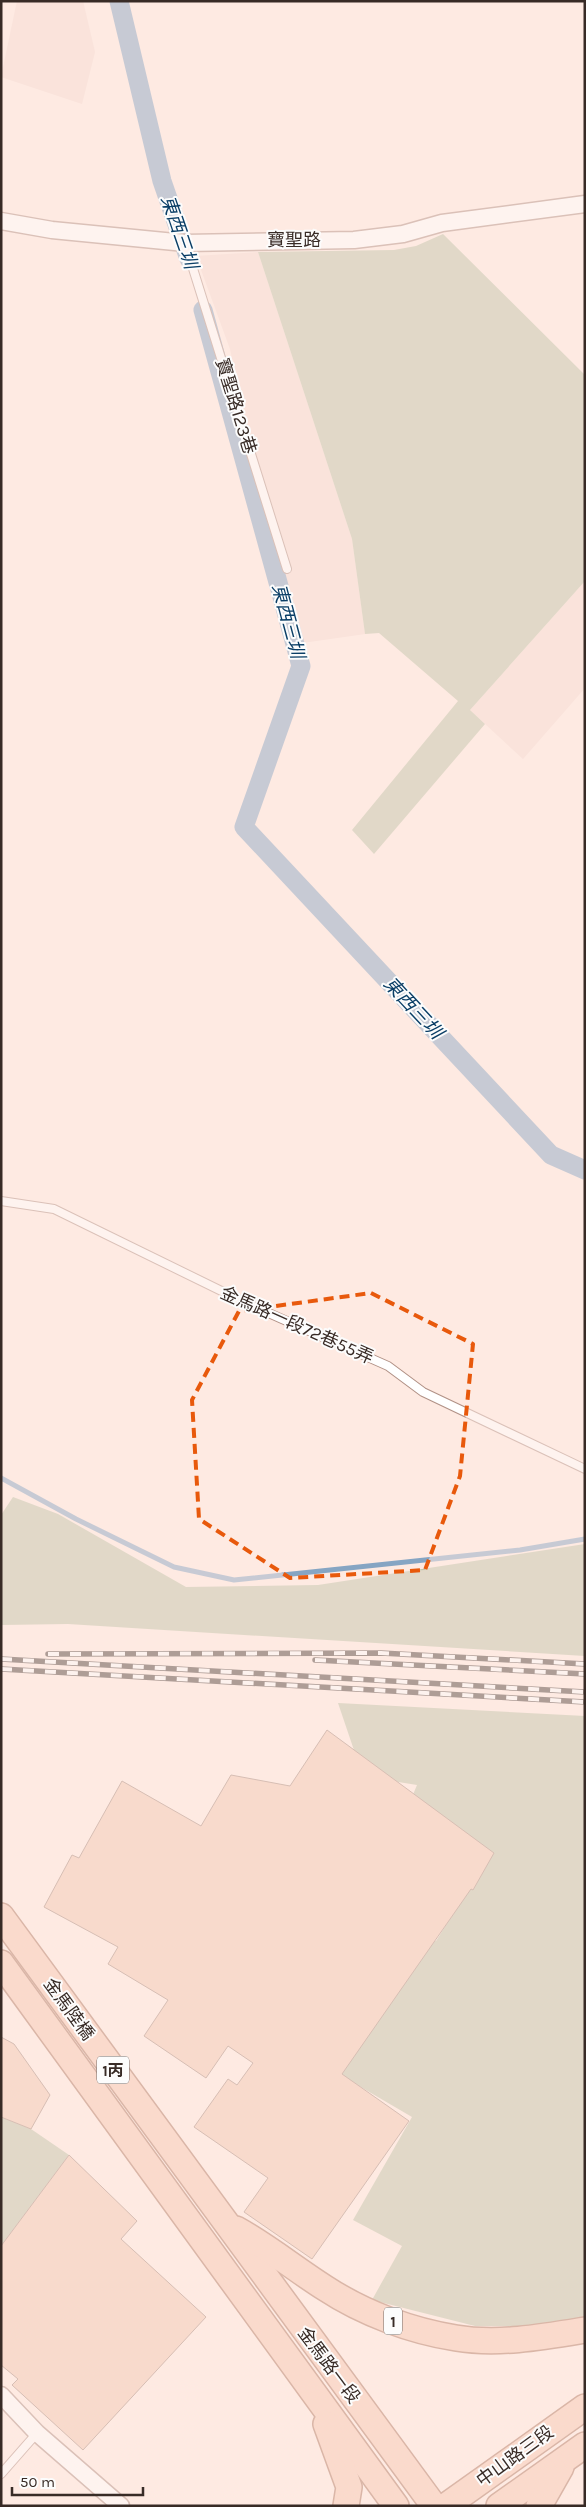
<svg xmlns="http://www.w3.org/2000/svg" width="586" height="2507" font-family="Karla,'Noto Sans TC',sans-serif">
<rect width="100%" height="100%" fill="#feeae2"/>
<g fill="#f5dbd2">
<path d="M17 1H83L95 52 82 104 1 77Z"/>
<path d="M258 252 352 539 365 634 295 644 230 349 196 256Z"/>
<path d="M585 581V688L523 759 470 710Z"/>
</g>
<g fill="#bfc4a8">
<path d="M443 234 585 375V581L470 710 485 724 374 854 352 830 458 701 379 633 365 634 352 539 258 252 394 250 416 246Z"/>
<path d="M13 1497 58 1514 186 1587 318 1585 585 1544V1656L68 1624 1 1625V1515Z"/>
<path d="M338 1703 585 1716V2322L573 2326H475L372 2300 402 2246 353 2220 412 2117 330 2069 414 1942 436 1941 478 1874 412 1797 417 1785 386 1780 358 1762Z"/>
<path d="M1 2117 31 2129 69 2155 1 2246Z"/>
</g>
<g fill="none" stroke-linecap="round" stroke-linejoin="round">
<path stroke="#86a5c3" stroke-width="5" d="M1 1478 76 1519 174 1567 234 1580 520 1550 585 1539"/>
<g stroke="#86a5c3" stroke-width="19">
<path d="M119 1 162 181 189 259"/>
<path d="M203 310 301 666 244 827 551 1155 585 1170"/>
</g>
</g>
<g fill="#f1c7b2" stroke="#a88a7c">
<path d="M327 1730 494 1853 473 1890 471 1889 342 2074 409 2121 312 2259 244 2212 268 2178 194 2127 228 2079 237 2085 253 2063 228 2046 206 2078 144 2036 168 2000 108 1964 118 1947 44 1907 72 1855 79 1858 122 1781 201 1826 231 1775 290 1786Z"/>
<path d="M1 2037 14 2044 50 2095 31 2129 1 2117Z"/>
<path d="M69 2155 137 2221 121 2239 206 2317 83 2450 12 2385 18 2379 1 2365V2246Z"/>
</g>
<g fill="none" stroke-linecap="round" stroke-linejoin="round">
<g stroke="#b19186" stroke-width="10">
<g id="lane">
<path d="M185 243 287 569"/>
<path d="M1 1201 54 1209 246 1303 388 1366 423 1392 585 1469"/>
<path d="M1 2474 37 2433"/>
</g>
</g>
<g stroke="#b19186" stroke-width="19">
<g id="street">
<path d="M1 221 52 230 185 243 354 240 403 234 442 223 585 204"/>
<path d="M1 2395 37 2433 121 2506"/>
</g>
</g>
<g stroke="#af7860" stroke-width="28">
<g id="primary">
<path d="M1 1916 434 2506"/>
<path d="M1 1963 396 2506"/>
<path d="M236 2229C267 2246 295 2269 325 2288 363 2313 411 2331 456 2338 498 2345 543 2337 585 2330"/>
<path d="M326 2424 349 2487 346 2506"/>
<path d="M446 2506 585 2407"/>
<path d="M499 2506 585 2445"/>
<path d="M539 2506 561 2467"/>
</g>
</g>
<use href="#lane" stroke="#fff" stroke-width="8"/>
<use href="#street" stroke="#fff" stroke-width="16"/>
<use href="#primary" stroke="#f5c7b2" stroke-width="25"/>
<g stroke="#4e403b" stroke-width="5.5">
<g id="rail">
<path d="M48 1654 381 1653 585 1664"/>
<path d="M1 1659 585 1692"/>
<path d="M315 1660 585 1674"/>
<path d="M1 1669 585 1702"/>
</g>
</g>
<use href="#rail" stroke="#fcfcfc" stroke-width="4" stroke-dasharray="11" stroke-linecap="butt"/>
</g>
<path d="M0 0H586V2507H0ZM371 1293 473 1344 460 1476 425 1570 290 1578 199 1519 192 1400 239 1311Z" fill="#feeae2" fill-opacity=".55" fill-rule="evenodd"/>
<path fill="none" stroke="#e8590c" stroke-width="4" stroke-dasharray="10 6" stroke-linejoin="round" d="M371 1293 473 1344 460 1476 425 1570 290 1578 199 1519 192 1400 239 1311Z"/>
<g text-anchor="middle" dominant-baseline="central" stroke-width="4" stroke-linejoin="round" paint-order="stroke">
<g fill="#fcfcfc" stroke="#736a66" stroke-width="1">
<rect x="97" y="2056.5" width="32" height="27" rx="4"/>
<rect x="384" y="2307.5" width="18" height="27" rx="4"/>
</g>
<g font-size="16" font-weight="bold" fill="#382b26">
<text x="113" y="2070">1丙</text>
<text x="393" y="2321">1</text>
</g>
<g font-size="18" fill="#382b26" stroke="#fcfcfc">
<text x="294" y="240">寶聖路</text>
<text transform="translate(236 406) rotate(73)">寶聖路123巷</text>
<text transform="translate(297 1325) rotate(24)">金馬路一段72巷55弄</text>
<text transform="translate(69 2009) rotate(54)">金馬陸橋</text>
<text transform="translate(329 2365) rotate(53)">金馬路一段</text>
<text transform="translate(515 2456) rotate(-36)">中山路三段</text>
</g>
<g font-size="19" font-style="italic" fill="#0a3e66" stroke="#fcfcfc">
<text transform="translate(179 232) rotate(71)">東西三圳</text>
<text transform="translate(288 621) rotate(75)">東西三圳</text>
<text transform="translate(413 1008) rotate(47)">東西三圳</text>
</g>
</g>
<rect width="586" height="2507" fill="none" stroke="#382b26" stroke-width="5"/>
<path d="M12 2487v8h131v-8" fill="none" stroke="#382b26" stroke-width="2.5"/>
<text x="20" y="2487" font-size="15" fill="#382b26" stroke="#fcfcfc" stroke-width="4" paint-order="stroke">50 m</text>
</svg>
